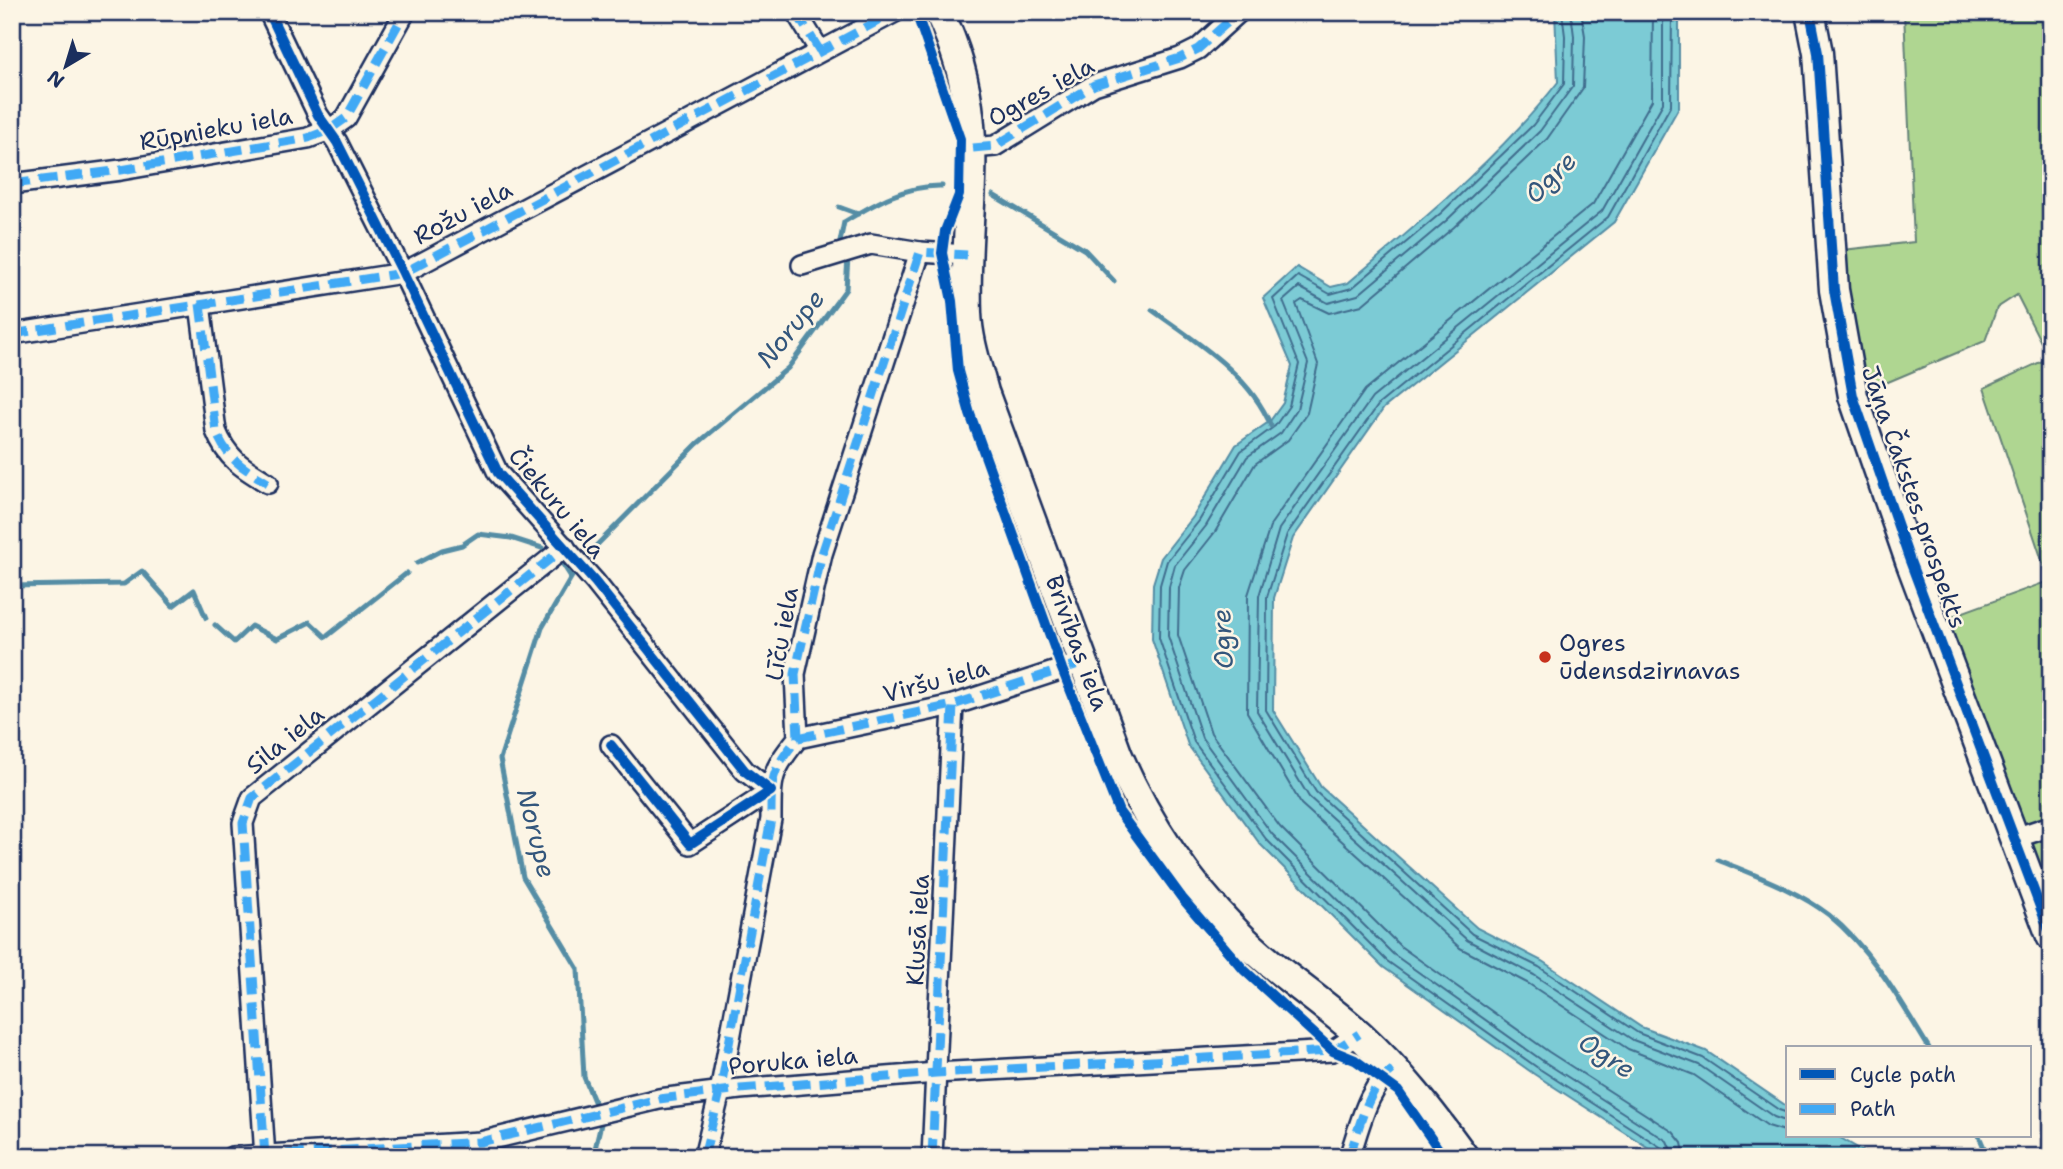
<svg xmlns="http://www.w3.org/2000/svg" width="2063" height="1169" font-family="'Shantell Sans',sans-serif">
<rect width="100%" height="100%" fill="#fcf5e5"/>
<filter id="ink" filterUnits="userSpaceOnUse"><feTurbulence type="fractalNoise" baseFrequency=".0143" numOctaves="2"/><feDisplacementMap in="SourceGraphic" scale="14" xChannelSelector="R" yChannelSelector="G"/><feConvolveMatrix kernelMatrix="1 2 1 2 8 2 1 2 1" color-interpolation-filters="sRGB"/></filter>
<g filter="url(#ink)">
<path fill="#afd691" stroke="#658278" stroke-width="2" d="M1904 12H2051V901L1944 619 2049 581 1984 388 2049 358 2017 295 1997 308 1985 341 1862 393 1848 310 1843 250 1914 242Z"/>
<path fill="#7bcbd5" stroke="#558da5" stroke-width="2" d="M1555 12H1679V107L1614 222 1384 408 1293 538 1274 598 1273 710 1321 787 1477 928 1542 961 1641 1027 1706 1051 1788 1107V1136H1837L1873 1157H1663L1534 1074 1383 967 1260 844 1188 745 1152 639 1153 584 1161 558 1193 517 1236 445 1270 421 1283 403 1292 366 1263 298 1297 267 1331 287 1348 283C1421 221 1498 159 1558 82Z"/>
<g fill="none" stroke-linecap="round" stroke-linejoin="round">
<g stroke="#416d8e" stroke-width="2">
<path d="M1562 12 1565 36 1564 84 1533 125 1441 213 1352 288 1330 294 1298 276 1273 299 1299 364 1289 406 1275 426 1241 451 1199 521 1167 561 1160 585 1159 638 1194 742 1266 839 1387 961 1538 1068 1662 1148 1665 1157"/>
<path d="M1571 12 1574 36 1573 86 1540 131 1447 220 1358 295 1328 303 1299 287 1283 301 1308 363 1297 409 1281 433 1247 457 1206 526 1175 565 1169 587 1168 636 1202 738 1272 834 1393 954 1543 1061 1667 1141 1674 1157"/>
<path d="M1581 12 1585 36 1583 88 1547 139 1454 227 1362 305 1329 313 1302 300 1296 304 1318 364 1307 413 1288 440 1255 464 1215 532 1185 570 1179 588 1178 635 1211 733 1280 827 1400 946 1549 1052 1673 1132 1682 1143 1685 1157"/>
<path d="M1653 12 1652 100 1593 204 1365 390 1271 524 1248 595 1247 712 1301 804 1460 948 1529 984 1628 1049 1694 1075 1768 1126 1788 1132"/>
<path d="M1663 12V103L1602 211 1372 398 1279 529 1259 596 1257 711 1309 797 1467 940 1534 975 1633 1040 1699 1065 1774 1117 1788 1122"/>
<path d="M1672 12 1671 105 1608 217 1379 404 1287 534 1267 597 1266 710 1316 792 1472 934 1539 967 1638 1033 1703 1058 1779 1110 1788 1113"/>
</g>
<g stroke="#558da5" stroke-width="5">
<path d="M993 195 1085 250 1114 281"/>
<path d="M839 207 858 214"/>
<path d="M840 242 844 222C874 204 905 185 942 186"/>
<path d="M1152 310C1195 341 1250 374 1271 426"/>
<path d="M586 556 697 444 788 368 846 289 848 257"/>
<path d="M417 563 442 550 462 545 478 534 511 538 542 548"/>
<path d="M562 563 571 577"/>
<path d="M575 571 542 628 500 759 523 877 578 969 584 1077 596 1106"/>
<path d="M12 586 124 584 142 571 173 606 194 590 206 618"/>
<path d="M215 625 234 642 251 626 277 639 310 622 326 637 407 573"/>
<path d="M1718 860C1754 875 1797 890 1829 915 1873 951 1900 1001 1929 1048"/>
<path d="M1979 1136 1988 1157"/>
<path d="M593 1157 601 1124"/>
</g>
<g stroke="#1b2f5e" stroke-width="24">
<g id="street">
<path d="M269 12 318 115 337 142 403 273 498 473 595 582 745 771 771 791 690 844 611 745"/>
<path d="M796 12 820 51"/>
<path d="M973 148 995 146 1094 85 1180 58 1198 49 1239 12"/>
<path d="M12 184 121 170 308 138 329 130 346 118 405 12"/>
<path d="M802 265 871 244 920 252"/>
<path d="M200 304 216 431C227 459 243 468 268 483"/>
<path d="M12 334 403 273 895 12"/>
<path d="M798 738 953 705 1084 662"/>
<path d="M2012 839 2051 826"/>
<path d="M232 1157 480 1142 659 1099 740 1089 936 1073 1333 1051 1359 1034"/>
<path d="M265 1157 243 823 252 798 565 547"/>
<path d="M704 1157 720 1092 771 819C771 777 771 771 798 738L795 674 822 554 920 252 967 255"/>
<path d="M932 1157 953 705"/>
<path d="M1349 1157C1360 1127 1367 1086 1395 1068"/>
</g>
</g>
<g stroke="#1b2f5e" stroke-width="33">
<g id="secondary">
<path d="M939 12C992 121 963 201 967 313 968 340 977 366 984 392L1118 756C1147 822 1184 879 1235 931 1273 970 1321 1000 1361 1036 1401 1073 1432 1113 1464 1157"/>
<path d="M1810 12 1818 53 1834 290 1853 396 1910 561 2051 936"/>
</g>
</g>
<use href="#street" stroke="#fcf5e5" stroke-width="19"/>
<use href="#secondary" stroke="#fcf5e5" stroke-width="28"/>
<g stroke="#3fa9f5" stroke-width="9" stroke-dasharray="18 9" stroke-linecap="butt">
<path d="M796 12 820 51"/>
<path d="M973 148 995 146 1094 85 1180 58 1198 49 1239 12"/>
<path d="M12 184 121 170 308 138 329 130 346 118 405 12"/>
<path d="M200 304 216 431C227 459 243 468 268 483"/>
<path d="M12 334 403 273 895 12"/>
<path d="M798 738 953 705 1084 662"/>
<path d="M232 1157 480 1142 659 1099 740 1089 936 1073 1333 1051 1359 1034"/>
<path d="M265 1157 243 823 252 798 565 547"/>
<path d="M704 1157 720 1092 771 819C771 777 771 771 798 738L795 674 822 554 920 252 967 255"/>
<path d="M932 1157 953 705"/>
<path d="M1349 1157C1360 1127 1367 1086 1395 1068"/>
</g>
<g stroke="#fcf5e5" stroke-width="15">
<g id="cycleway">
<path d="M269 12 318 115 337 142 403 273 498 473 595 582 745 771 771 791 690 844 611 745"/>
<path d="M916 12 960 139 959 195 945 231 942 253 952 301 958 371 970 414 1062 669 1119 812 1182 898 1244 970 1333 1051 1355 1060 1398 1091 1444 1157"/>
<path d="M1810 12 1818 53 1834 290 1853 396 1910 561 2051 936"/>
</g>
</g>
<use href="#cycleway" stroke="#0057b8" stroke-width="10"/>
</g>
</g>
<circle fill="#c8321e" stroke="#fcf5e5" stroke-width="2.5" cx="1545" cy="657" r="7"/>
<g text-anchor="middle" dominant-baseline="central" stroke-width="5" stroke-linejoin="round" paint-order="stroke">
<g font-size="24" fill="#1b2f5e" stroke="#fcf5e5">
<text transform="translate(1041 92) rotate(-29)">Ogres iela</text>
<text transform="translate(216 129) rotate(-10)">Rūpnieku iela</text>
<text transform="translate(463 213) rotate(-28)">Rožu iela</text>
<text transform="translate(1914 497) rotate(71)">Jāņa Čakstes prospekts</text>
<text transform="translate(557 503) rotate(50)">Čiekuru iela</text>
<text transform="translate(782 634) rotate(-80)">Līču iela</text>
<text transform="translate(1077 643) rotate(70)">Brīvības iela</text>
<text transform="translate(936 681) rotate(-15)">Viršu iela</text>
<text transform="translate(285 740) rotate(-39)">Sila iela</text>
<text transform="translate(918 930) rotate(-87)">Klusā iela</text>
<text transform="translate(793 1061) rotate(-5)">Poruka iela</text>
</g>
<g font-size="24" fill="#1b2f5e" stroke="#fcf5e5" text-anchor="start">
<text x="1559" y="643">Ogres<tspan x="1559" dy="28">ūdensdzirnavas</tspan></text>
</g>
<g font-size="26" font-style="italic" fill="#33567c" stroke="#fcf5e5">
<text transform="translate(1550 177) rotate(-45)">Ogre</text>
<text transform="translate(790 328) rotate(-51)">Norupe</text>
<text transform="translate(1222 639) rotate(-93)">Ogre</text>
<text transform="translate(537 833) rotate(76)">Norupe</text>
<text transform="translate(1607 1055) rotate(33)">Ogre</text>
</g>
</g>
<rect width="2063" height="1169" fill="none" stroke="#fcf5e5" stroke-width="42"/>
<rect x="21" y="21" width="2021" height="1127" fill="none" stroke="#1b2f5e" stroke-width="2.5" filter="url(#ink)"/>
<rect x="1786" y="1046" width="245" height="91" fill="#fcf5e5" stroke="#a2a6af" stroke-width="2"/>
<rect x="1800" y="1069" width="35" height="10" fill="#0057b8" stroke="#a2a6af" stroke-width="2"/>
<text x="1850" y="1082" font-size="21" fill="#1b2f5e">Cycle path</text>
<rect x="1800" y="1104" width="35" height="10" fill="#3fa9f5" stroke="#a2a6af" stroke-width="2"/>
<text x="1850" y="1116" font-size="21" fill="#1b2f5e">Path</text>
<g transform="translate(66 66) rotate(218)" stroke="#fcf5e5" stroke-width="5" paint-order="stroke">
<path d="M0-5L12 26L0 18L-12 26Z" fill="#1b2f5e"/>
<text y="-10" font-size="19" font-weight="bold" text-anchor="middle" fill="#1b2f5e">N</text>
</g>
</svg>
